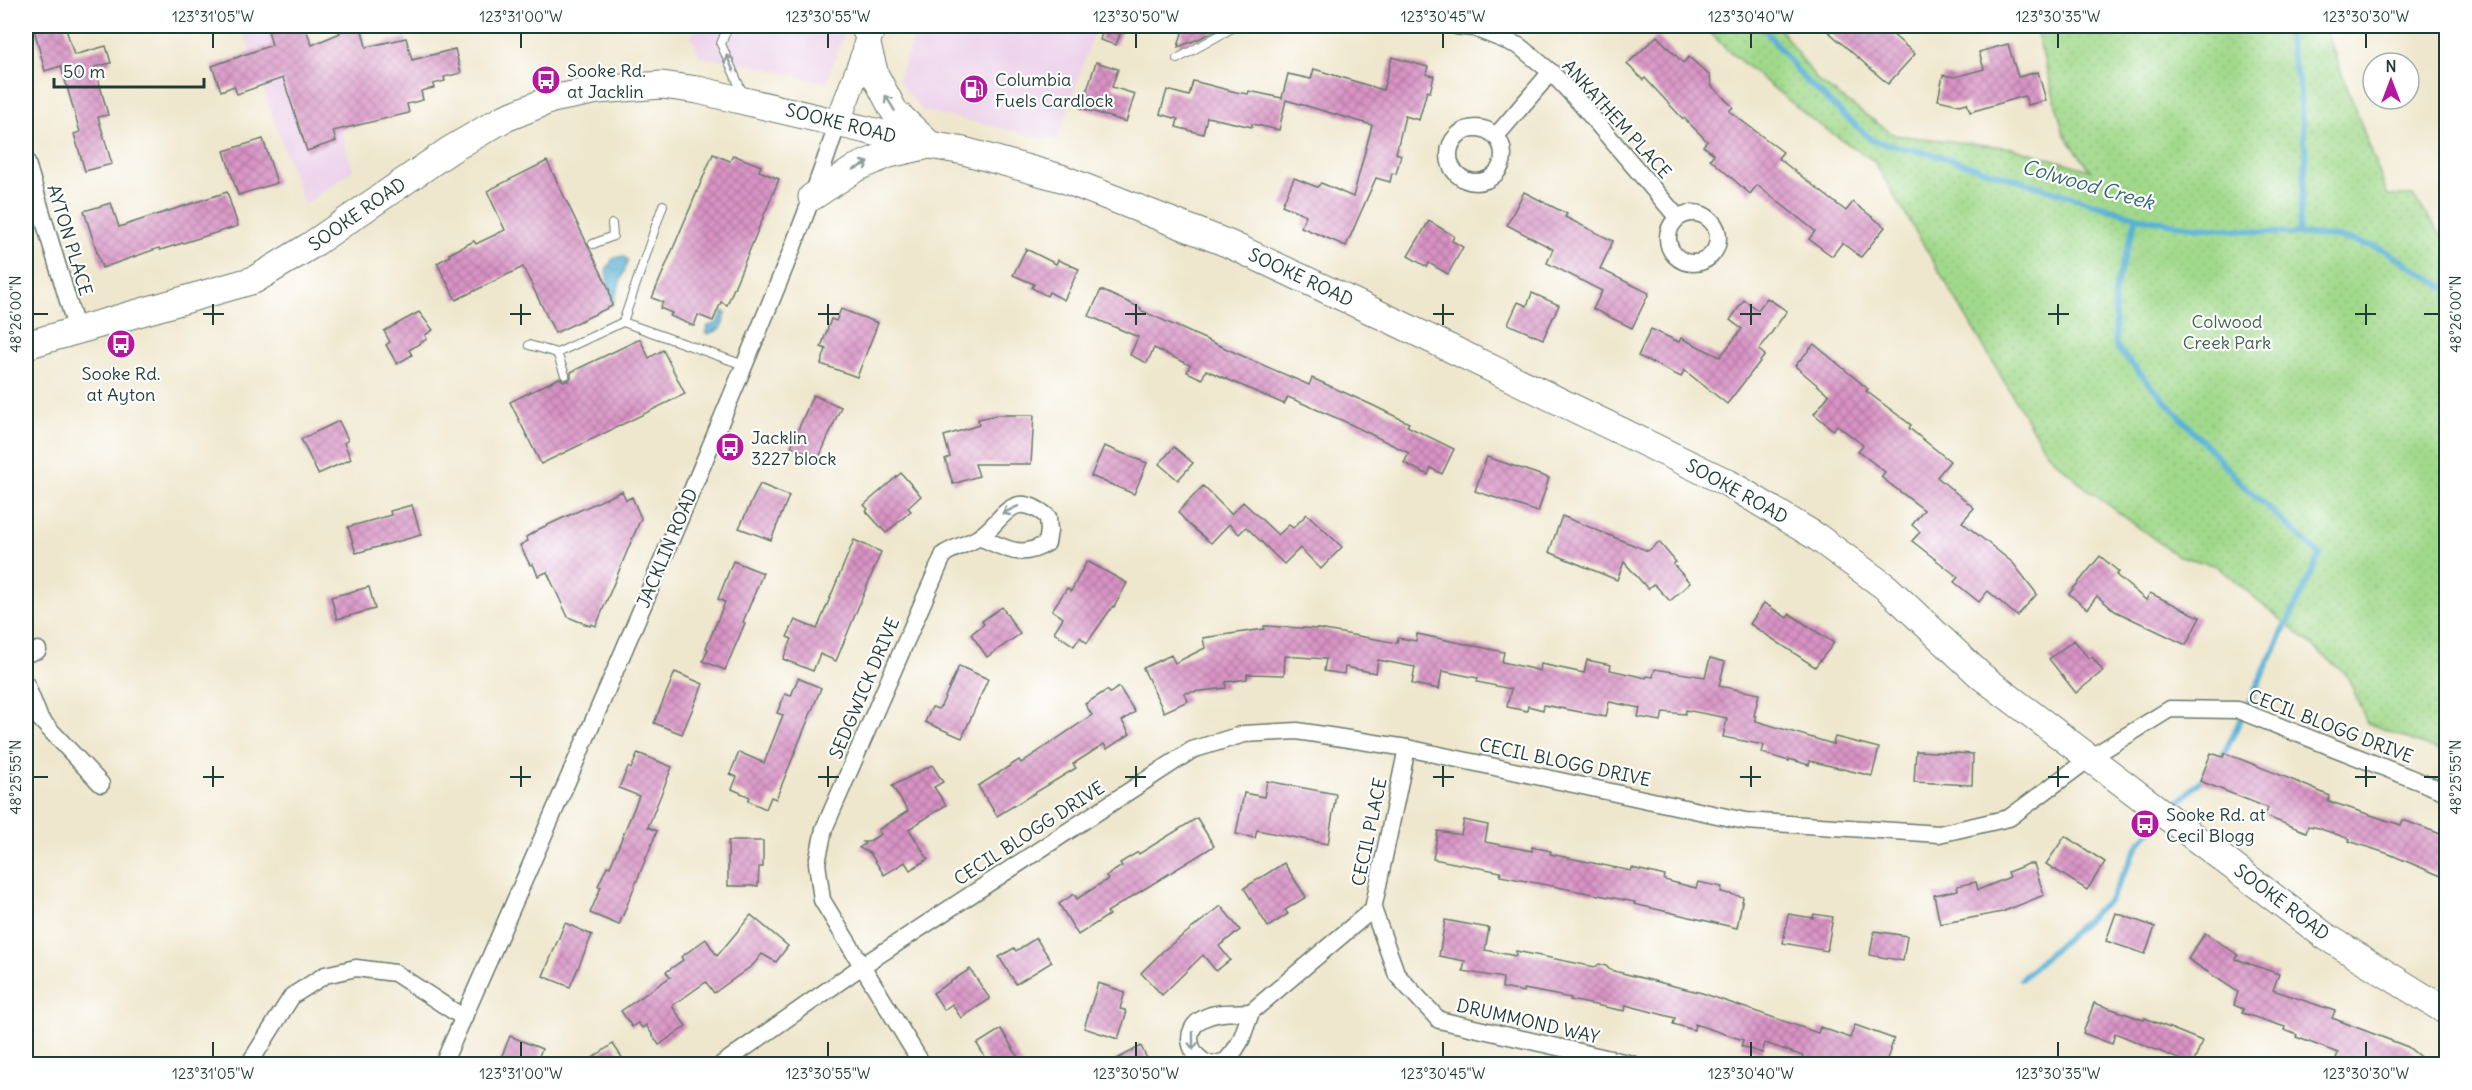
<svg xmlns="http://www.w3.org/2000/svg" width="2472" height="1090" font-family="Delius,sans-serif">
<defs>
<pattern id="park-dots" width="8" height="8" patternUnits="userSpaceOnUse" patternTransform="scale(1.5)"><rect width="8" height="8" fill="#a1d98b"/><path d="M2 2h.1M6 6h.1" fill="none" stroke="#8abb79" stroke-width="1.8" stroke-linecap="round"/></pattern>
<pattern id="water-ripples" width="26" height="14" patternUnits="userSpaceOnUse" patternTransform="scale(1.5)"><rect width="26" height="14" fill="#58b0d5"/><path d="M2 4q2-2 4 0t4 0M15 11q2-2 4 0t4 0" fill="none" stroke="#4890ae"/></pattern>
<pattern id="building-cross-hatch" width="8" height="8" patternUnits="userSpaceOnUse" patternTransform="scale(1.5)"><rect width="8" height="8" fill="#d993c5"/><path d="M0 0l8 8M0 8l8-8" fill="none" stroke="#af79a1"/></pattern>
</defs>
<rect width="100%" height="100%" fill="#fff"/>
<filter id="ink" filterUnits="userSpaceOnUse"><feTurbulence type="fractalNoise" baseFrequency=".0167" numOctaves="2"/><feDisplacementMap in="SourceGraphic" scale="12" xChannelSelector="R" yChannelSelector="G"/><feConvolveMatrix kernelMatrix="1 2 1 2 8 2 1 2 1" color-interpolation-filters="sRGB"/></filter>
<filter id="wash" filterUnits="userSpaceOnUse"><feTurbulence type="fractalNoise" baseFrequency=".008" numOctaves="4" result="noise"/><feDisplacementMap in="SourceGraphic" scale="24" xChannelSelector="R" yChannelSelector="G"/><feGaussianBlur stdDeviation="1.35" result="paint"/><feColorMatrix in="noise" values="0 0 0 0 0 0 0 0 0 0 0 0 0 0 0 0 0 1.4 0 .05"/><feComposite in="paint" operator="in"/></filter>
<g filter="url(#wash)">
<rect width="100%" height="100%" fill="#efe7cd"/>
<g fill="#ecd1ea">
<path d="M241 26H308L353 170 304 205Z"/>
<path d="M699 26H847L826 83 751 64 700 57 691 36Z"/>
<path d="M918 26H1096L1057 141 921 110 898 80Z"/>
</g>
<path fill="url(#park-dots)" stroke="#608b60" stroke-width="1.5" d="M1704 26H1778L1817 80 1894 135 2013 148 2090 170 2064 134 2035 26H2324L2388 196H2413L2446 242V754L2367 723 2347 675 2217 566 2176 555 2087 489 2046 452 1874 161 1815 122 1726 49Z"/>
<g fill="url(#water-ripples)" stroke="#3c7684" stroke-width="1.5">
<path d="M623 256 628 260 612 306 606 270 613 259Z"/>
<path d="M723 311 726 313 721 329 708 334 705 333 708 326 717 323Z"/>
</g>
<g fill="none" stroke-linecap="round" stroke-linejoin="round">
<g stroke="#58b0d5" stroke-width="6">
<path d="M1762 26 1804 79 1873 141 1939 156 2137 217 2185 226 2337 237 2383 249 2446 288"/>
<path d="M2285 26 2299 84 2306 160 2298 234"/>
<path d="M2137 217 2114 292 2116 347 2242 484 2320 555 2220 762"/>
<path d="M2171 810 2204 777"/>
<path d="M2021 979 2111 898 2140 842 2162 820"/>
</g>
</g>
<g id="blocks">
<g fill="url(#building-cross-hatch)">
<path d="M45 26H65L74 55 106 46 111 63 95 67 108 115 98 117 112 164 85 171 74 134 80 132 61 66 45 71 34 29Z"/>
<path d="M283 26H292L294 31 305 27 312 45 340 33 338 26H361L366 47 406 38 412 60 455 49 461 73 444 77 445 81 433 84 434 88 421 91 423 100 407 104 409 113 333 131 336 141 307 151 283 78 237 94 234 86 221 91 212 66 272 45 268 30Z"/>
<path d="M1104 26H1123L1116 45 1100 40Z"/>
<path d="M1184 26H1224L1201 38 1178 47Z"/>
<path d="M1822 26H1883L1915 54 1888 84Z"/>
<path d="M1657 36 1683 63 1689 57 1710 76 1711 85 1733 107 1729 111 1783 152 1778 158 1846 211 1853 202 1885 227 1861 257 1842 243 1832 256 1809 239 1815 231 1757 185 1750 194 1710 159 1714 154 1703 146 1707 141 1684 118 1683 119 1645 78 1643 80 1627 64Z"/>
<path d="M2008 44 2018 77 2038 72 2046 100 2028 105 2025 96 1970 112 1967 103 1960 105 1938 100 1943 75 1955 77 1984 69 1979 52Z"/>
<path d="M1392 57 1428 67 1426 74 1434 76 1430 92 1427 91 1419 120 1405 116 1396 153 1401 155 1396 174 1392 173 1390 182 1376 178 1346 246 1301 227 1306 215 1282 205 1294 178 1317 187 1321 183 1353 197 1372 125 1286 100 1279 130 1252 124V127L1207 117 1203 134 1176 127 1178 119 1160 114 1167 90 1189 96 1193 81 1236 92 1248 94 1249 91 1282 98 1288 74 1311 79 1314 69 1383 90Z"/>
<path d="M1096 62 1118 69 1112 87 1135 94 1126 122 1081 108Z"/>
<path d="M263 139 277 183 238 195 224 151Z"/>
<path d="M713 154 730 161 733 155 761 166 759 171 779 179 727 305 721 302 713 321 698 315 694 326 670 316 672 313 660 308 663 302 652 298Z"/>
<path d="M547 161 609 289 612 306 555 333 523 267 456 300 437 263 450 256 449 254 474 241 476 244 505 230 487 191Z"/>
<path d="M227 192 238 226 160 250 159 248 102 268 84 211 111 203 119 227Z"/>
<path d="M1524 192 1567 214 1565 217 1613 241 1600 269 1649 293 1632 328 1593 309 1602 291 1547 263 1553 249 1507 225Z"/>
<path d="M1429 221 1454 236 1452 241 1463 247 1448 274 1429 263 1427 267 1408 256Z"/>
<path d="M1026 249 1056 264 1058 260 1079 269 1064 300 1049 292 1047 296 1032 288 1034 284 1013 275Z"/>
<path d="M1101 290 1141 308 1140 310 1256 362 1309 385 1312 378 1372 405 1409 423 1407 426 1454 449 1442 474 1431 468 1428 475 1404 463 1409 453 1348 423 1288 397 1284 404 1206 370 1202 379 1187 372 1190 365 1154 348 1147 363 1130 355 1138 337 1089 316Z"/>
<path d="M1532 293 1559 305 1543 339 1508 324 1518 302 1527 306Z"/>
<path d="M1767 298 1787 311 1759 350 1765 355 1727 404 1684 370 1681 377 1638 356 1651 329 1679 342 1681 338 1720 357 1742 329 1730 320 1744 300 1758 310Z"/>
<path d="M841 309 878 323 857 377 821 364 826 349 821 347 831 319 836 321Z"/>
<path d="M419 312 433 330 425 335 427 339 409 350 412 355 397 364 386 345 390 342 384 331Z"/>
<path d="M640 339 649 358 663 350 685 394 541 464 510 402 559 378 563 381H568L571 377V372Z"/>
<path d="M1814 344 1868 389 1866 391 1911 425 1909 428 1950 461 1937 477 1974 508 1962 522 2013 563 2037 594 2017 616 1988 591 1979 602 1954 582 1958 577 1912 541 1920 532 1912 525 1924 510 1881 477 1885 472 1858 451 1863 445 1837 425 1833 430 1814 414 1829 395 1795 366Z"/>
<path d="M813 395 841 407 819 458 791 446Z"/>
<path d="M997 415H1034L1031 464H975L979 476 953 484 945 459 950 457 944 436 979 425 978 419Z"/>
<path d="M339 421 348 440 344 443 351 459 318 474 301 439Z"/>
<path d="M1104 446 1147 463 1134 494 1091 476Z"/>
<path d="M1174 447 1193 463 1178 480 1159 464Z"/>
<path d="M1487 457 1549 478 1538 512 1475 491Z"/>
<path d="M901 473 921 496 908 508 911 511 886 533 866 511 868 509 864 505Z"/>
<path d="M760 484 789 496 771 540 739 528Z"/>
<path d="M1203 486 1231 514 1243 502 1278 535 1289 525 1293 528 1307 514 1342 547 1321 569 1300 548 1284 564 1246 527 1239 534 1229 524 1211 543 1188 524 1178 512Z"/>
<path d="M622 491 626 500 632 497 641 518 596 626 591 624 590 626 568 617 547 572 538 576 533 564 530 565 520 545 528 541 526 537 539 529Z"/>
<path d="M412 505 421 535 356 553 348 527 391 515 390 511Z"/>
<path d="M1562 516 1648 551 1659 542 1676 562 1673 564 1690 583 1670 601 1654 584 1648 589 1624 562 1617 580 1549 552Z"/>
<path d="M854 540 881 552 836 661 820 654 813 671 783 659 792 639 787 637 795 620 817 629Z"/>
<path d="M2100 556 2119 572 2116 575 2146 600 2150 593 2200 617 2186 645 2115 611 2097 596 2087 609 2069 594Z"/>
<path d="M733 561 763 573 743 622 745 623 725 670 703 661 708 649 706 648 725 602 718 599Z"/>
<path d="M1087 561 1127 583 1114 607 1113 606 1087 643 1080 637 1074 646 1054 632 1063 618 1052 610 1067 588 1071 591Z"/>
<path d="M369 587 375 609 337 619 331 597Z"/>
<path d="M1764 603 1787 618 1790 614 1834 643 1815 667 1750 624Z"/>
<path d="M1002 607 1020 634 987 657 971 634 984 624 982 621Z"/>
<path d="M1264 626 1319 629 1397 643 1398 638 1416 641 1417 634 1504 652 1502 662 1533 669 1540 671 1541 664 1584 673 1587 660 1611 665 1610 670 1646 678 1647 676 1653 677 1655 669 1705 677 1710 658 1725 662 1719 686 1759 694 1754 716H1756V721L1833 744 1835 737 1879 748 1872 776 1810 761 1809 765 1789 759V761L1762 753 1764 745 1723 737 1727 718 1686 710 1685 714 1663 712 1661 721 1638 717 1640 708 1609 702 1606 717 1544 705 1543 710 1528 706 1527 711 1507 707 1511 689 1477 682 1478 678 1442 671 1439 689 1412 684 1415 667 1378 660 1376 673 1345 667 1344 674 1324 671 1326 659 1285 656 1284 675 1247 674V679L1226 682V688L1184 693 1188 701 1164 712 1143 668 1171 655 1175 663 1205 648 1203 638 1264 629Z"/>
<path d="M2074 640 2089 659 2092 657 2103 671 2076 693 2049 659Z"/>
<path d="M959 666 988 679 962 738 925 722 932 707 938 709 941 706Z"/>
<path d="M675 672 703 684 682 734 654 723Z"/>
<path d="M798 678 821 688 776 799 771 797 766 809 748 801 750 797 732 789 737 777 730 774 739 752 764 763 783 715 777 713 785 694 791 696Z"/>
<path d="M1119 687 1135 712 1122 721 1130 734 1107 749 1104 744 1073 764 1076 768 997 816 978 786 1019 760 1021 763 1092 715 1085 704 1107 690 1110 693Z"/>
<path d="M1916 751 1973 754 1972 785 1914 782Z"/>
<path d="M638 753 672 767 648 827 657 831 619 925 590 913 601 887 598 886 607 866 610 867 639 796 619 788 628 767 631 769Z"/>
<path d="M2211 753 2223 757 2225 753 2300 783 2330 796 2328 801 2401 825 2403 820 2446 836V878L2389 854 2349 841 2350 839 2315 827 2308 826 2306 832 2265 816 2268 808 2200 781Z"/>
<path d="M932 765 943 782 934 787 946 805 909 829 928 859 910 870 905 862 884 875 870 853 859 848 865 844 863 842H868L881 834 878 830 908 811 892 786Z"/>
<path d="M1267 781 1336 794 1328 844 1257 830 1255 838 1236 834 1244 793 1264 797Z"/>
<path d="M1197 818 1214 846 1107 912 1109 915 1078 935 1059 904 1074 894 1077 899 1108 879 1106 876 1122 866 1120 863 1138 852 1139 854Z"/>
<path d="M1464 820 1488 825 1485 842 1532 851V847L1551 851 1550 854 1631 871 1632 868 1665 876 1664 880 1696 888 1698 882 1722 887 1721 892 1743 897 1737 928 1634 904 1635 902 1500 876 1501 872 1433 859 1438 831 1461 835Z"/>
<path d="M2065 836 2105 862 2087 890 2046 864Z"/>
<path d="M728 841H763V867H759L758 886H728Z"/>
<path d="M1284 863 1306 897 1285 910 1288 914 1268 927 1244 888Z"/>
<path d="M2028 864H2034L2044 895 2002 912 1940 924 1934 895 1958 890 1957 886 1976 882 1978 890 2010 877 2008 872Z"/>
<path d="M1221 906 1240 930 1219 946 1230 960 1216 971 1203 955 1162 995 1141 973 1164 950Z"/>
<path d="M2116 913 2155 927 2145 954 2106 941Z"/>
<path d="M1788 914 1813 918 1814 914 1833 917 1827 951 1783 943Z"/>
<path d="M751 915 788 946 776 962 762 954 753 965 714 993 706 982 672 1006 686 1026 659 1045 646 1025 642 1028 638 1023 632 1027 621 1011 670 977 666 972 683 960 681 957 706 939 717 956Z"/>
<path d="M1445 920 1489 928 1485 950 1516 956V951L1595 967 1599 964 1606 966 1610 970 1702 993 1818 1033 1820 1027 1850 1038 1855 1025 1894 1039 1885 1065H1813L1802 1060 1803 1056 1765 1043 1762 1053 1741 1046 1743 1040 1695 1024 1694 1030 1673 1024 1675 1018 1626 1005 1625 1011 1570 1000 1571 998 1524 989V992L1502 988 1503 978 1463 971 1465 961 1439 956Z"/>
<path d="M565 923 592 935 570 987 543 976Z"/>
<path d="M1874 931 1907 936 1903 961 1870 955Z"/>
<path d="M2205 933 2238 955 2236 959 2279 974 2273 990 2335 1011 2332 1018 2408 1047 2430 1065H2334L2338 1053 2296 1037 2297 1035 2284 1030 2285 1027 2242 1013 2243 1009 2234 1005 2238 992 2188 959Z"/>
<path d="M1036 938 1052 962 1016 984 999 957 1014 948 1016 951Z"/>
<path d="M970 969 990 999 961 1018 952 1004 944 1010 933 993Z"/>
<path d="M1098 983 1125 992 1120 1009 1125 1010 1126 1015 1118 1039 1084 1028Z"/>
<path d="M2094 1003 2144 1020 2145 1018 2202 1041 2193 1065 2115 1033 2112 1044 2083 1033Z"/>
<path d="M1001 1029 1023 1065H990L977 1044Z"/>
<path d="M510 1036 542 1049 535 1065H498Z"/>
<path d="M613 1044 627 1065H582Z"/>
<path d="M1141 1046 1150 1065H1106Z"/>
</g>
</g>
</g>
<g filter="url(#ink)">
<use href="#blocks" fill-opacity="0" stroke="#68786a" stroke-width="1.5"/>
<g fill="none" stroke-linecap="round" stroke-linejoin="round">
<g stroke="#68786a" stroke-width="10">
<g id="service">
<path d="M728 26 721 44 743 94"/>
<path d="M853 26 862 44"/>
<path d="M1177 59 1236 26"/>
<path d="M663 205 623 322 744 365"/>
<path d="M593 244 613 236 612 224"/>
<path d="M529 345 557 353 623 322"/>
<path d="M557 353 565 375"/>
</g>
</g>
<g stroke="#68786a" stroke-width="19">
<g id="minor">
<path d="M1456 26 1474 28 1519 46 1551 72 1580 103 1678 218"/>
<circle cx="1476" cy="155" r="27"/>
<path d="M1496 136 1551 72"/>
<path d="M26 160 77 331"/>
<circle cx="1693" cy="238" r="25"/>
<path d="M26 654 38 650"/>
<path d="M26 684 40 719 101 784"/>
<path d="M1373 909 1397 975 1439 1020 1632 1064"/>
<path d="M249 1064 292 996 325 975 356 968 395 973 464 1018"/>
<path d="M443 1064C533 861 622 657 708 452 753 343 802 234 838 122"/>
<path d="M722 1064 862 966 1192 750 1244 734 1297 731 1407 748 1745 821 1939 834 2009 818 2090 758 2170 709 2238 710 2446 792"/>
<path d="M922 1064 822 900 817 863 824 829 944 554C954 548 967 544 978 538 1004 522 1010 486 1048 517L1049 531 1047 543C1020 560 1006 548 979 537"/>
<path d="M1210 1064C1189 1058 1181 1029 1204 1018 1218 1011 1235 1013 1251 1012"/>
<path d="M1216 1064 1226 1061 1235 1050 1241 1040 1251 1012 1373 909 1407 748"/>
</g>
</g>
<g stroke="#68786a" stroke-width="26">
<path id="secondary" d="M838 122 874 26"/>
</g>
<g stroke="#68786a" stroke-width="29">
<g id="primary">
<path d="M867 45 875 75 894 111 929 144"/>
<path d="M812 197 856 168 889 154 924 146"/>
<path d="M26 345 254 280 310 246 450 150 503 119 552 99 598 90 662 85 698 90 930 145 964 151 1061 178 1229 244 1402 325 1728 483 1817 537 1887 588 1981 676 2325 936 2446 1011"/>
</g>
</g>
<use href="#service" stroke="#fff" stroke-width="8"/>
<use href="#minor" stroke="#fff" stroke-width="16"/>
<use href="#secondary" stroke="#fff" stroke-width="24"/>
<use href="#primary" stroke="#fff" stroke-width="27"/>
</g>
<defs><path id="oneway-shaft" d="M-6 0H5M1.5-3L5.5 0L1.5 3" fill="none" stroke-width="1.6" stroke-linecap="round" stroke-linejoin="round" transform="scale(1.5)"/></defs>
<g stroke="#8f9e9a">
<use href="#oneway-shaft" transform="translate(730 63) rotate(-114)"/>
<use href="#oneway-shaft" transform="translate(890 103) rotate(-121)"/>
<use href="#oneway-shaft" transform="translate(861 166) rotate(-26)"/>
<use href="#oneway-shaft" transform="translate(1010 510) rotate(155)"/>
<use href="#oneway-shaft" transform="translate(1193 1041) rotate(89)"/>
</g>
</g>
<path fill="none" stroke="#1f3d34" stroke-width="2" d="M213 33V48M521 33V48M828 33V48M1136 33V48M1443 33V48M1751 33V48M2058 33V48M2366 33V48M213 304V325M521 304V325M828 304V325M1136 304V325M1443 304V325M1751 304V325M2058 304V325M2366 304V325M33 314H48M203 314H224M510 314H531M818 314H839M1125 314H1146M1433 314H1454M1740 314H1761M2048 314H2069M2355 314H2376M2424 314H2439M213 766V787M521 766V787M828 766V787M1136 766V787M1443 766V787M1751 766V787M2058 766V787M2366 766V787M33 777H48M203 777H224M510 777H531M818 777H839M1125 777H1146M1433 777H1454M1740 777H1761M2048 777H2069M2355 777H2376M2424 777H2439M213 1042V1057M521 1042V1057M828 1042V1057M1136 1042V1057M1443 1042V1057M1751 1042V1057M2058 1042V1057M2366 1042V1057"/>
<defs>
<g id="bus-disc" transform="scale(1.5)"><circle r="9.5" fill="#b5179e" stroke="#fff"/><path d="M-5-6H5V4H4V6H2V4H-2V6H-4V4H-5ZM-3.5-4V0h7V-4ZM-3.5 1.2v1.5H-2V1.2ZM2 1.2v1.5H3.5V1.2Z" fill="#fff"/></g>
<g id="fuel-disc" transform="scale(1.5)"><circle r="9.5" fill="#b5179e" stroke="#fff"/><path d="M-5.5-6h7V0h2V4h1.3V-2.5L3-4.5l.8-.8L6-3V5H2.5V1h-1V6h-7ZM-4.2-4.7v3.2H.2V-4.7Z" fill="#fff"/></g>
</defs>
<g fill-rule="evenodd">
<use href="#bus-disc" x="546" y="80"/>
<use href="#fuel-disc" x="974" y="89"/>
<use href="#bus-disc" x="121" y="344"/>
<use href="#bus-disc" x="730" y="447"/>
<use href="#bus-disc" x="2145" y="824"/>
</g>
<g text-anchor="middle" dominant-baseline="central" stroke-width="4.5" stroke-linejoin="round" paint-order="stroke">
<g font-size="18" fill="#1f3d34" stroke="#fff" text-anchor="start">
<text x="567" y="70">Sooke Rd.<tspan x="567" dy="21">at Jacklin</tspan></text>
<text x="995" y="79">Columbia<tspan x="995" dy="21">Fuels Cardlock</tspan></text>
<text x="121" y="373" text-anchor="middle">Sooke Rd.<tspan x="121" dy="21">at Ayton</tspan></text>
<text x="751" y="437">Jacklin<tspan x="751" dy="21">3227 block</tspan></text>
<text x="2166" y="814">Sooke Rd. at<tspan x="2166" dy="21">Cecil Blogg</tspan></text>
</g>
<g font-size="18" fill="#1f3d34" stroke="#fff">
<text transform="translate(1617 119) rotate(48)">ANKATHEM PLACE</text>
<text transform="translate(841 123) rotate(14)">SOOKE ROAD</text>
<text transform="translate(357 214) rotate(-35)">SOOKE ROAD</text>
<text transform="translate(70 240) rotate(73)">AYTON PLACE</text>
<text transform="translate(1301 277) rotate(25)">SOOKE ROAD</text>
<text transform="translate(1737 491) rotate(29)">SOOKE ROAD</text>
<text transform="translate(667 548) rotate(-67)">JACKLIN ROAD</text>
<text transform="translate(864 688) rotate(-67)">SEDGWICK DRIVE</text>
<text transform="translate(2331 726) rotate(21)">CECIL BLOGG DRIVE</text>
<text transform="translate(1565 762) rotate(12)">CECIL BLOGG DRIVE</text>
<text transform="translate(1369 832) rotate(-78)">CECIL PLACE</text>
<text transform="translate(1029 833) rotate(-33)">CECIL BLOGG DRIVE</text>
<text transform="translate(2282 902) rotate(37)">SOOKE ROAD</text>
<text transform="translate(1528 1021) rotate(13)">DRUMMOND WAY</text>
</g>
<g font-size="18" fill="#40644a" stroke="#fff">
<text x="2227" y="321">Colwood<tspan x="2227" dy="21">Creek Park</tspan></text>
</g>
<g font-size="20" font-style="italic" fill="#33656c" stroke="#fff">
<text transform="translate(2088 184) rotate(16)">Colwood Creek</text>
</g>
</g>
<rect width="2472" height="1090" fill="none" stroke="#fff" stroke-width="66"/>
<g transform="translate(2391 81)"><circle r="28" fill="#ffffff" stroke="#a5b1ae" stroke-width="1.5"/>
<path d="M0-4.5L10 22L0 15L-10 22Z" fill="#b5179e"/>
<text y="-9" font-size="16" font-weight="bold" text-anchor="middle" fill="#1f3d34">N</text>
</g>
<path d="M54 78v9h150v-9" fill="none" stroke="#1f3d34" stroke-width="3"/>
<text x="63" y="78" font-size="18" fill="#1f3d34" stroke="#ffffff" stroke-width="4.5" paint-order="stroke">50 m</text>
<rect x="33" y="33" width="2406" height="1024" fill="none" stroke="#1f3d34" stroke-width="2"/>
<g font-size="15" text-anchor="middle" fill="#1f3d34">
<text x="213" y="22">123°31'05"W</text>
<text x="521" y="22">123°31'00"W</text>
<text x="828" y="22">123°30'55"W</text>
<text x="1136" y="22">123°30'50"W</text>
<text x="1443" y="22">123°30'45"W</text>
<text x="1751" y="22">123°30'40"W</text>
<text x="2058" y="22">123°30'35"W</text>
<text x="2366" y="22">123°30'30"W</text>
<text transform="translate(16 314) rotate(-90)" y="5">48°26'00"N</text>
<text transform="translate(2456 314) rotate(-90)" y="5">48°26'00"N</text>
<text transform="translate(16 777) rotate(-90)" y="5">48°25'55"N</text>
<text transform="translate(2456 777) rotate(-90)" y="5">48°25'55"N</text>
<text x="213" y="1079">123°31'05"W</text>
<text x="521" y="1079">123°31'00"W</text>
<text x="828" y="1079">123°30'55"W</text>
<text x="1136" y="1079">123°30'50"W</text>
<text x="1443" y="1079">123°30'45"W</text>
<text x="1751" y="1079">123°30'40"W</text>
<text x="2058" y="1079">123°30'35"W</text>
<text x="2366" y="1079">123°30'30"W</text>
</g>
</svg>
